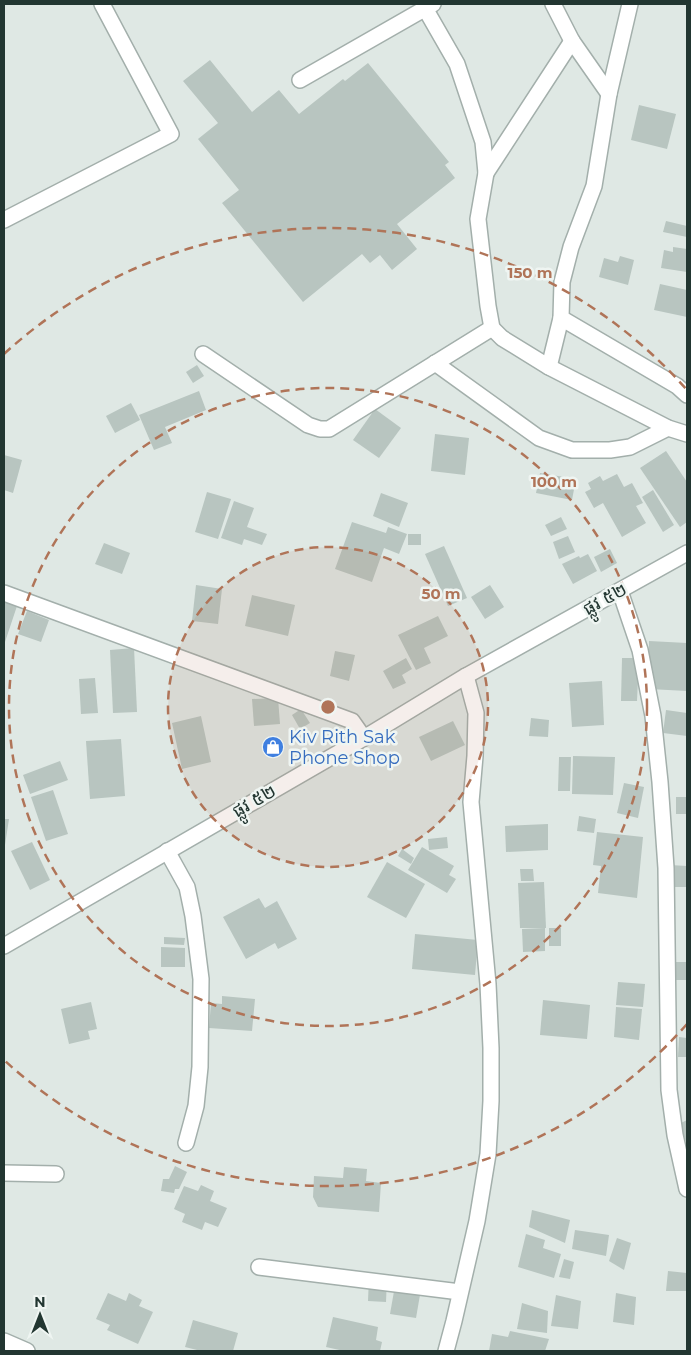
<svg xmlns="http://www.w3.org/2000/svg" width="691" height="1355" font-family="Montserrat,'Noto Sans Khmer',sans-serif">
<rect width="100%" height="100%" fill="#dfe8e4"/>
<g fill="#b8c5c0">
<path d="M210 60 252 112 279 90 299 114 343 79 345 81 368 63 449 162 445 165 455 178 397 224 417 249 392 270 380 255 370 263 362 254 303 302 222 203 239 190 198 139 218 123 183 81Z"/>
<path d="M639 105 676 114 667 149 631 140Z"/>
<path d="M666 221 687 226V237L663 232Z"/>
<path d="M673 247 687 249V272L661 268 664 250 673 252Z"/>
<path d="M620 256 634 260 628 285 599 277 604 258 618 262Z"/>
<path d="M660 284 687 290V317L654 310Z"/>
<path d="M197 365 204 376 193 383 186 372Z"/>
<path d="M199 391 206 410 165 427 172 443 154 450 139 415Z"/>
<path d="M131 403 140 420 115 433 106 416Z"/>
<path d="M375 409 401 428 379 458 353 440Z"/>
<path d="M435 434 469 438 465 475 431 471Z"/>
<path d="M666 451 687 482V522L680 527 640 468Z"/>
<path d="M4 455 22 460 13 493 4 490Z"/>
<path d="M540 473 576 479 572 500 536 493Z"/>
<path d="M617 474 624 487 632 483 643 503 636 506 646 523 622 537 603 503 594 508 585 492 591 489 588 483 600 476 603 481Z"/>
<path d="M653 490 674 525 663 532 642 497Z"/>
<path d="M207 492 231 499 218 539 195 532Z"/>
<path d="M381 493 408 503 399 527 373 516Z"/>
<path d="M234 501 254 508 247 527 267 534 262 545 244 539 242 545 221 538Z"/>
<path d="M561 517 567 529 551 536 545 525Z"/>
<path d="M352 522 386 533 388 527 407 534 399 554 384 548 372 582 335 569Z"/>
<rect x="408" y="534" width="13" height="11"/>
<path d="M568 536 575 552 559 559 553 542Z"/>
<path d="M104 543 130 553 122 574 95 564Z"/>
<path d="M444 546 467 598 448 606 425 554Z"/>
<path d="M610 549 617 563 601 572 594 557Z"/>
<path d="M588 554 597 571 573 584 562 564 579 556 580 558Z"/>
<path d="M196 585 222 589 218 624 192 621Z"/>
<path d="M490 585 504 607 485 619 471 597Z"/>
<path d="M252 595 295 605 288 636 245 626Z"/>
<path d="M4 599 18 603 4 645Z"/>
<path d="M27 611 49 620 41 642 18 634Z"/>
<path d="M438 616 448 636 424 648 431 663 416 670 398 635Z"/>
<path d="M649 641 687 643V691L649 689Z"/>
<path d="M134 648 137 712 113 713 110 650Z"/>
<path d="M335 651 355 655 349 681 330 676Z"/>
<path d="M406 658 412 669 402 675 406 683 393 689 383 671Z"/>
<path d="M622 658H639L637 701H621Z"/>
<path d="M95 678 98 713 81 714 79 679Z"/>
<path d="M602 681 604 725 572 727 569 683Z"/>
<path d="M278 698 280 724 254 726 252 699Z"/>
<path d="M301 709 310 723 300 729 292 715Z"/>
<path d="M666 710 687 713V736L663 733Z"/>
<path d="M201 716 211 762 182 769 172 723Z"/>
<path d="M531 718 549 720 548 737 529 736Z"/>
<path d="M453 721 465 745 431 761 419 737Z"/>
<path d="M121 739 125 796 90 799 86 741Z"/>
<path d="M573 756 615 757 613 795 572 794Z"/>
<path d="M559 757H571L570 791H558Z"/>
<path d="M60 761 68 780 30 794 23 775Z"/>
<path d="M624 783 644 787 638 818 617 813Z"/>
<path d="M53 790 68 834 46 841 31 797Z"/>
<rect x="676" y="797" width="11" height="17"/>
<path d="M579 816 596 819 594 833 577 831Z"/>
<path d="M4 819H9L5 845H4Z"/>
<path d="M548 824V850L506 852 505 826Z"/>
<path d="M597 832 643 837 637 898 598 893 601 866 593 865Z"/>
<path d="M447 837 448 848 429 850 428 839Z"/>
<path d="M32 842 50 880 30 890 11 851Z"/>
<path d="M422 847 454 866 449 875 456 879 447 893 408 870Z"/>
<path d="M402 849 414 858 411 864 398 856Z"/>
<path d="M387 862 425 884 406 918 367 897Z"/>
<path d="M670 865 687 866V887H670Z"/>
<path d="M520 869H533L534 881H521Z"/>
<path d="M544 882 546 928H520L518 883Z"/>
<path d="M259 898 265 908 277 901 297 939 278 949 275 943 246 959 223 917Z"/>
<path d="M545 928V951L523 952 522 929Z"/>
<rect x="549" y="928" width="12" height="18"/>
<path d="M415 934 478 940 475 975 412 969Z"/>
<path d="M164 937 185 938 184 945 164 944Z"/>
<path d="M161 947 185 948V967H161Z"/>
<path d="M670 962H687V980H669Z"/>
<path d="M618 982 645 984 643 1007 616 1005Z"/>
<path d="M222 996 255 999 252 1031 209 1028 211 1003 222 1004Z"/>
<path d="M543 1000 590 1005 587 1039 540 1035Z"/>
<path d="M91 1002 97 1029 88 1031 90 1039 69 1044 61 1009Z"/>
<path d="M616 1007 642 1009 639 1040 614 1037Z"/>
<path d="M679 1037 687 1038V1057H678Z"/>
<path d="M687 1120V1144L679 1124Z"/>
<path d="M175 1166 187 1172 179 1189H175L174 1193 161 1191 163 1179H169Z"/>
<path d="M344 1167 367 1169 366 1181 381 1183 379 1212 318 1207 313 1197 314 1176 343 1178Z"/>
<path d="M201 1185 214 1191 210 1201 227 1208 218 1227 205 1222 202 1230 182 1222 185 1214 174 1209 184 1186 198 1191Z"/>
<path d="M532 1210 570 1220 565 1243 529 1227Z"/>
<path d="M575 1230 609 1235 606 1256 572 1249Z"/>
<path d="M526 1234 545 1240 543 1248 561 1254 554 1278 518 1267Z"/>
<path d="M617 1238 631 1243 624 1270 609 1261Z"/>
<path d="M564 1259 574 1262 570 1279 559 1277Z"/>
<path d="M668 1271 687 1273V1291H666Z"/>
<path d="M369 1277 387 1278 386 1302 368 1301Z"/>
<path d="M396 1280 421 1289 416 1318 390 1314Z"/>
<path d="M108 1293 126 1301 129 1293 142 1300 139 1306 153 1312 138 1344 107 1330 110 1325 96 1319Z"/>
<path d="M616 1293 636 1297 634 1325 613 1322Z"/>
<path d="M556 1295 581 1301 578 1329 551 1326Z"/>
<path d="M522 1303 548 1311 547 1333 517 1329Z"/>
<path d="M333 1317 378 1327 376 1340 382 1342 380 1351H344L326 1347Z"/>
<path d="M193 1320 238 1333 233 1351H201L185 1347Z"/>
<path d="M510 1331 549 1339 545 1351H489L492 1334 508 1337Z"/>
</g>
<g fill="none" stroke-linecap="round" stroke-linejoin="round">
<g stroke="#a3afab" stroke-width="18">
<g id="minor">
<path d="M553 4 572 41 609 94"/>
<path d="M630 4 609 94 594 186 571 247 562 282 561 318 677 386 687 395"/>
<path d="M426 10 457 64 483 142 486 173 478 219 488 306 492 328 502 338 549 367 668 428 687 434"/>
<path d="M300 80 433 4"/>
<path d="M486 173 572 41"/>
<path d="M4 220 171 134 102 4"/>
<path d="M203 354 308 425 320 429H329L492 328"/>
<path d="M435 363 539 438 572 450H610L630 447 668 428"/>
<path d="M549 367 561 318"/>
<path d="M620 591 640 650 653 716 660 782 666 868 669 1090 675 1135 687 1189"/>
<path d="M4 593 352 721 364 738"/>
<path d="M167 851 187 887 193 916 201 979 200 1067 196 1106 186 1143"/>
<path d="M4 946 364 738 466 676 687 553"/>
<path d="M4 1173 56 1174"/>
<path d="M259 1267 460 1292"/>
<path d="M4 1341 27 1351"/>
<path d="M446 1351 454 1321 477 1221 488 1154 491 1101V1048L488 984 471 802 475 756 476 713 466 676"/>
</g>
</g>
<use href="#minor" stroke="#fff" stroke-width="15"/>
</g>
<circle cx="328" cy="707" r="160" fill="#b07458" fill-opacity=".12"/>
<g fill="none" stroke="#b07458" stroke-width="2.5" stroke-dasharray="9 6">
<circle cx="328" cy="707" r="160"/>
<circle cx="328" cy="707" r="319"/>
<path d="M687 1024A479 479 0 0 1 4 1060M4 354A479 479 0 0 1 687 390"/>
</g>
<defs>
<g id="shop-disc" transform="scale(1.125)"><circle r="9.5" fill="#3f7fe0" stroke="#eff5f2"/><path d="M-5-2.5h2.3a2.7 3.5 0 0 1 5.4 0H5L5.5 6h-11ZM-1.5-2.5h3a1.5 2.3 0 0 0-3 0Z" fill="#fff"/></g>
</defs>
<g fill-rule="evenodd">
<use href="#shop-disc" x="273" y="747"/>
</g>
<g text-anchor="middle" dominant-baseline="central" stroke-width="5" stroke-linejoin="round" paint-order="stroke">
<g font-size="18" fill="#223631" stroke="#eff5f2">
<text transform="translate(605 599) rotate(-29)">ផ្លូវ ៥២</text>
<text transform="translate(254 801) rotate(-30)">ផ្លូវ ៥២</text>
</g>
<g font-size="18" fill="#366cbe" stroke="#eff5f2" text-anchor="start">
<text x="289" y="737">Kiv Rith Sak<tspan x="289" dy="21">Phone Shop</tspan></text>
</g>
</g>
<circle cx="328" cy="707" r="8" fill="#b07458" stroke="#eff5f2" stroke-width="2.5"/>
<g font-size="15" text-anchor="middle" font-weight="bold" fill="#b07458" stroke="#eff5f2" stroke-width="5" stroke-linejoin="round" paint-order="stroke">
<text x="530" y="278">150 m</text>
<text x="554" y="487">100 m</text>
<text x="441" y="599">50 m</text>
</g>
<rect width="691" height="1355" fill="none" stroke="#223631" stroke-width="10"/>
<g transform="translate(40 1315)" stroke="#eff5f2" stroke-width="4" paint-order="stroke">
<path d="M0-4L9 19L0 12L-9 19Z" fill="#223631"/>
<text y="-8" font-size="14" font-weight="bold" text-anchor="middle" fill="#223631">N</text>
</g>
</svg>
